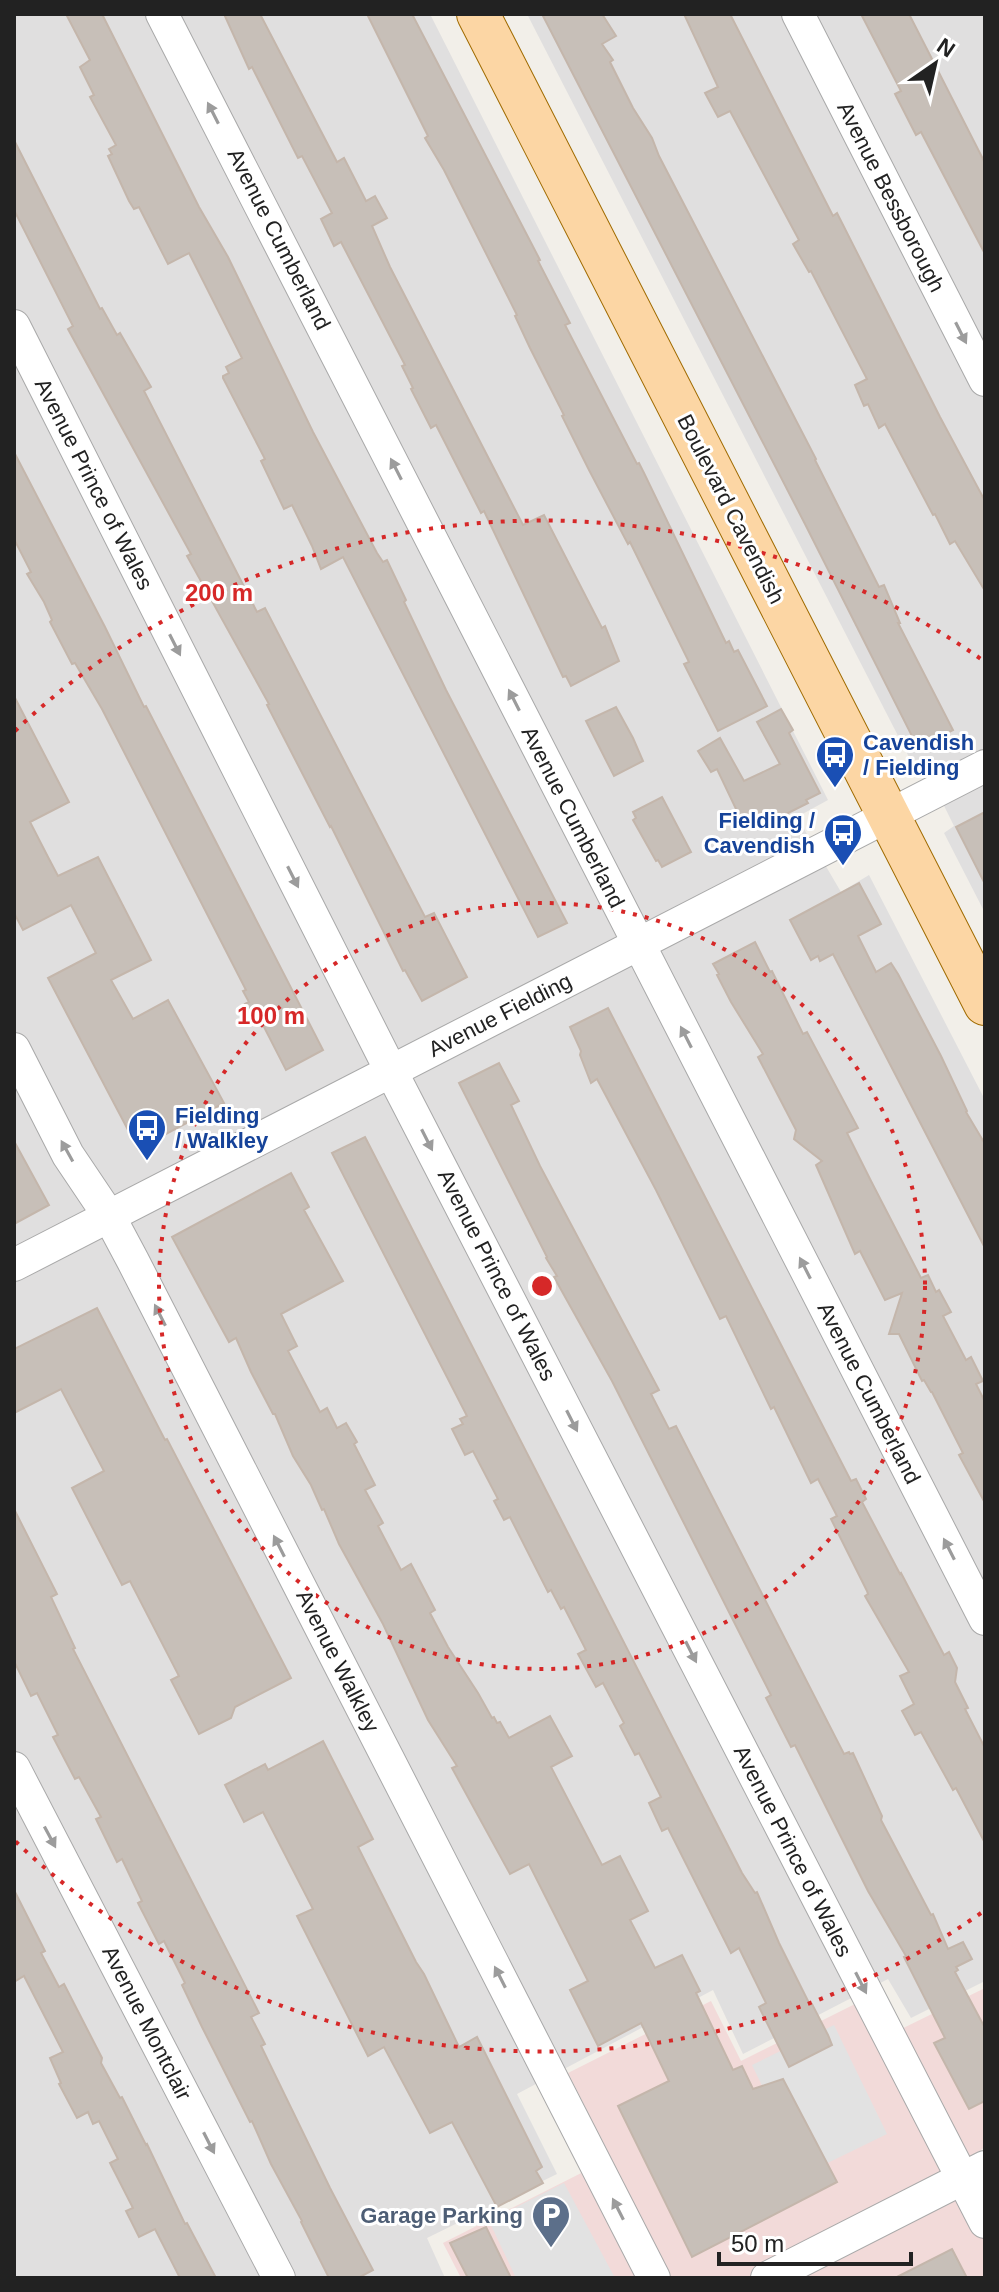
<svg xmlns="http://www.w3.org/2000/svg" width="999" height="2292" font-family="Helvetica,sans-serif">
<rect width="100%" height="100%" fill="#f2efe9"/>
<g fill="#e0dfdf">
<path d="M14 14H430L828 800 797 817 841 892 869 875 985 1100V1981L911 2018 888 1979 743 2054 713 1990 517 2094 557 2174 427 2238 445 2278H14Z"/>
<path d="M527 14H985V913L944 833 954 826 921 759 911 761Z"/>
</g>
<path fill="#f2dad9" d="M985 1988V2147L951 2171 985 2239V2278H461L443 2243 611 2158 568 2073 711 2001 741 2061 867 1998 887 2036Z"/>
<g fill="#e2e2e2">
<path d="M834 2025 887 2134 805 2174 752 2065Z"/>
<path d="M564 2183 615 2278H516L489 2221Z"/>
</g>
<g fill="#c7bfb8" stroke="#c4b6ab" stroke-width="2">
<path d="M66 14H102L199 207 228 257 313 432 377 553 383 562 387 560 406 600 404 602 446 690 567 923 538 937 343 557 321 569 312 546 292 505 284 509 261 461 265 459 223 378V376L229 373 226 367 242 358 189 253 168 264 139 207 134 209 129 201 108 156 112 154 109 149 116 145 90 97 94 95 80 67 90 60Z"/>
<path d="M224 14H260L337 162 344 158 366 201 375 196 387 218 372 226 390 267 523 525 544 515 602 628 605 626 619 661 571 686 566 676 563 677 484 511 481 513 436 425 431 428 411 389 413 388 402 366 405 365 341 242 334 246 321 219 332 213 302 156 298 158 252 67 249 69Z"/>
<path d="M367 14H412L540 260 538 261 570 323 565 325 637 464 639 463 644 473 726 643 729 641 734 652 738 650 767 706 718 731 684 664 689 662 630 542 628 544 589 470 562 416 564 415 530 348 515 316 517 315 444 170 425 138 428 136Z"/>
<path d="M542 14H602L616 36 602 44 613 60 610 62 633 108 652 138 659 156 816 459 815 460 879 587 884 585 900 623H898L953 730 918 748 805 524Z"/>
<path d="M684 14H730L833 216 837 213 940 417 985 501V591L955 541 950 544 935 514 933 515 885 424 879 428 868 404 864 406 855 385 867 379 811 271 809 272 793 244 799 240 730 111 718 117 705 93 718 87Z"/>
<path d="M861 14H909L932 59 985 163V254L921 132 916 135 895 94 901 91Z"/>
<path d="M14 140 100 309 102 308 117 335 120 333 151 387 144 391 257 612 265 608 425 917 434 913 467 977 422 1001 405 970 403 971 331 826 330 827 267 705 269 704 187 556 191 554 68 329 73 326 14 210Z"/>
<path d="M14 452 105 627 144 707 146 706 323 1050 286 1070 262 1023 255 1025 245 1004 249 1002 243 991 246 990 102 709 75 663 72 664 50 622 52 620 44 602 27 574 31 572 14 539Z"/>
<path d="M14 696 69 802 30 822 48 857 58 876 98 857 151 960 111 980 133 1019 168 1000 224 1103 138 1149 48 978 96 953 71 905 23 930 14 913Z"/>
<path d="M616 707 633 738 643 761 614 776 586 721Z"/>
<path d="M781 709 793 730 789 733 820 793 806 800 808 803 784 815 746 830 717 769 711 772 698 751 720 738 744 781 780 764 757 722Z"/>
<path d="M662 797 691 852 662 867 658 860 656 861 633 820 636 818 633 812Z"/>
<path d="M985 812V884L956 827Z"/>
<path d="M859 883 881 924 858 936 876 972 891 963 898 974 941 1056 967 1111 966 1112 985 1144V1248L833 954 820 961 818 956 811 960 790 920Z"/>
<path d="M755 942 770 972 772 971 803 1034 807 1032 858 1128 847 1133 871 1181 921 1278 928 1275 936 1292 939 1290 951 1312 943 1316 966 1360 971 1357 983 1381 976 1384 985 1402V1503L959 1455 963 1453 932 1392H931L924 1380 922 1381 899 1334H889L902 1293 885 1300 860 1251 855 1254 816 1165 822 1161 794 1139 796 1130 758 1057 763 1054 731 1002 717 975 719 974 713 964Z"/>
<path d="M608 1008 851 1481 856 1479 866 1499 862 1502 900 1574 901 1573 944 1655 949 1652 957 1668 955 1682 968 1708 965 1709 985 1748V1843L956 1788 953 1790 921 1732 915 1735 902 1711 914 1704 900 1676 909 1672 865 1596 868 1594 867 1591 831 1519 837 1516 818 1479 811 1483 774 1407 771 1409 726 1316 720 1319 656 1190 597 1079 591 1083 580 1055 581 1051 570 1027Z"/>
<path d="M499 1063 519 1101 511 1105 540 1166 659 1390 651 1394 669 1429 676 1426 844 1754 849 1752 850 1754 853 1753 882 1816 881 1820 931 1915 933 1914 948 1949 963 1942 972 1959 956 1967 958 1970 955 1972 985 2028V2101L969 2109 934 2043 945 2038 904 1957 906 1956 868 1891 795 1745 791 1747 766 1698 771 1695 612 1381 554 1277 557 1276 546 1258 547 1257 459 1083Z"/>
<path d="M365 1137 742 1873 755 1893 757 1892 779 1943 810 2005 812 2004 828 2035 832 2045 789 2067 759 2007 766 2003 739 1948 731 1953 668 1828 662 1831 649 1803 661 1797 639 1753 635 1755 620 1726 624 1723 603 1683 596 1687 578 1654 586 1650 564 1607 561 1609 551 1590 548 1592 510 1517 504 1520 494 1501 498 1499 473 1451 465 1455 452 1429 463 1424 460 1419 467 1416 332 1153Z"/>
<path d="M14 1141 49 1205 14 1224Z"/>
<path d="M291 1173 309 1207 304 1210 343 1281 281 1314 297 1346 288 1351 320 1412 327 1408 337 1428 346 1423 357 1442 354 1444 375 1485 365 1490 383 1523 378 1526 401 1570 411 1564 435 1610 430 1613 448 1647 478 1693 492 1718 494 1717 497 1723 500 1722 509 1738 550 1716 572 1756 551 1767 602 1865 620 1856 648 1911 630 1920 655 1968 682 1955 700 1991 696 1993 733 2070 742 2066 753 2089 783 2079 837 2182 692 2257 618 2106 669 2081 641 2023 598 2046 570 1990 588 1981 529 1864 510 1874 452 1768 457 1766 428 1720 383 1624 339 1544 324 1509 322 1510 311 1485 293 1456 275 1414H273L251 1372 236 1338 229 1342 172 1237Z"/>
<path d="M97 1308 165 1440 167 1439 291 1678 235 1707 231 1718 199 1734 171 1680 179 1676 130 1581 122 1585 72 1488 104 1471 61 1389 14 1413V1349Z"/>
<path d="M14 1509 57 1594 51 1597 75 1648 73 1649 259 2013 251 2017 265 2044 261 2046 330 2188 373 2270 358 2278H329L301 2222 302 2221 271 2164 252 2121 250 2122 202 2027 182 1985 185 1983 164 1941 159 1944 138 1903 142 1901 122 1859 117 1862 96 1819 101 1817 79 1777 75 1779 53 1737 58 1735 37 1693 31 1696 14 1661Z"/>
<path d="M323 1741 373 1839 358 1847 416 1962 424 1974 459 2047 477 2037 542 2167 536 2171 543 2183 497 2207 452 2122 430 2133 384 2047 368 2056 297 1916 313 1909 263 1812 244 1822 225 1785 265 1764 268 1770Z"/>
<path d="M14 1890 45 1951 41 1953 59 1987 64 1984 102 2058 101 2063 120 2098 122 2097 146 2145 147 2144 185 2224 187 2223 216 2278H180L155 2229 139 2237 126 2211 133 2208 110 2163 118 2159 99 2121 93 2124 88 2112 77 2118 59 2084 61 2083 50 2058 63 2052 24 1976 14 1982Z"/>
<path d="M486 2227 511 2278H468L450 2243Z"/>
<path d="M952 2249 967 2278H895Z"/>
</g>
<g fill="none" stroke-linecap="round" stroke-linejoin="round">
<g stroke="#a9a9a9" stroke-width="34">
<g id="minor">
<path d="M162 14 985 1619"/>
<path d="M798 14 985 380"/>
<path d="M14 326 391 1071 985 2222"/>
<path d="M14 1049 68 1155 109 1216 133 1261 654 2278"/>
<path d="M14 1265 985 766"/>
<path d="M14 1768 279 2278"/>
<path d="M767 2278 985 2167"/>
</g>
</g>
<g stroke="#a06b00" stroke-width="44">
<path id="major" d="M478 14 985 1004"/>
</g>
<use href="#minor" stroke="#fff" stroke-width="32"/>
<use href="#major" stroke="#fcd6a4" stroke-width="42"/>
</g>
<defs><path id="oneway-solid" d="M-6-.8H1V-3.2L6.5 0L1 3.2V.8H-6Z" transform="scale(2)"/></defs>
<g fill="#9c9c9c">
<use href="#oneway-solid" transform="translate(213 113) rotate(-117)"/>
<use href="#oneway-solid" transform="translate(961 333) rotate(63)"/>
<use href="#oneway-solid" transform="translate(396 469) rotate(-117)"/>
<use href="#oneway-solid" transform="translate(175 645) rotate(63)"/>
<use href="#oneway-solid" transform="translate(514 700) rotate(-117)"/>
<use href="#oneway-solid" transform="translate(293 877) rotate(63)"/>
<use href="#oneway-solid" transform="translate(686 1037) rotate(-117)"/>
<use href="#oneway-solid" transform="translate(427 1140) rotate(63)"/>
<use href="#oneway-solid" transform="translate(67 1151) rotate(-119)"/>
<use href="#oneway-solid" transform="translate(805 1268) rotate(-117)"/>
<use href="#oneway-solid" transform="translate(160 1315) rotate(-117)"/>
<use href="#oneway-solid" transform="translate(572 1421) rotate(63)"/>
<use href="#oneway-solid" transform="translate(279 1546) rotate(-117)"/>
<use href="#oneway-solid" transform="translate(949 1549) rotate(-117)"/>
<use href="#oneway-solid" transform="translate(691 1652) rotate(63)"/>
<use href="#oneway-solid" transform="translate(50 1837) rotate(62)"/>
<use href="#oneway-solid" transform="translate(500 1977) rotate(-117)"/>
<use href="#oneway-solid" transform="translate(861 1983) rotate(63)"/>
<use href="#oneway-solid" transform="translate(209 2143) rotate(63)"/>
<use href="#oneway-solid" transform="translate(618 2209) rotate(-117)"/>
</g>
<g fill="none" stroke="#d62828" stroke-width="4" stroke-dasharray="4 8">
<circle cx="542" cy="1286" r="383"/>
<path d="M981 1913A765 765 0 0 1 15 1841M15 731A765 765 0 0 1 981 659"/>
</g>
<defs>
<g id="bus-pin" transform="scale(2)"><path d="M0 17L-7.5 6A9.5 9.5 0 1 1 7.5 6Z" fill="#1a4fb4" stroke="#fff"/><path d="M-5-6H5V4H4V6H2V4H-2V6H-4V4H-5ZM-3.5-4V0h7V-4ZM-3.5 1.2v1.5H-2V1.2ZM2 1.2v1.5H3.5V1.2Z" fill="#fff"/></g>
<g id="parking-pin" transform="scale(2)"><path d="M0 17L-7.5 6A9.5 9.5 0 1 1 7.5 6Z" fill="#5c6f8a" stroke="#fff"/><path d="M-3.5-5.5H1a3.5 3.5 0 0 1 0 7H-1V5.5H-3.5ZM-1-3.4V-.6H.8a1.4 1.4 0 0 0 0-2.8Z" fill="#fff"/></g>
</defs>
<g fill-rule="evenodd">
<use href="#bus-pin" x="835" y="755"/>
<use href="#bus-pin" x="843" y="833"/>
<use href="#bus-pin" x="147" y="1128"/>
<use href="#parking-pin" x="551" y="2215"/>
</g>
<g text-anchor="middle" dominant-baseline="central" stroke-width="6" stroke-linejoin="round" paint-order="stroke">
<g font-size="22" fill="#222" stroke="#fff">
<text transform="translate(891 197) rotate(63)">Avenue Bessborough</text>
<text transform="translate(279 239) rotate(63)">Avenue Cumberland</text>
<text transform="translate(94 484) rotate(63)">Avenue Prince of Wales</text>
<text transform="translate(731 509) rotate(63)">Boulevard Cavendish</text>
<text transform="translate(573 817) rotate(63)">Avenue Cumberland</text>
<text transform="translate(500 1015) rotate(-27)">Avenue Fielding</text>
<text transform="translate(497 1275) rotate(63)">Avenue Prince of Wales</text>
<text transform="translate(869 1393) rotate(63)">Avenue Cumberland</text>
<text transform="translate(338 1661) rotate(63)">Avenue Walkley</text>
<text transform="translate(793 1851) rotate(63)">Avenue Prince of Wales</text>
<text transform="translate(147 2023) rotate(63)">Avenue Montclair</text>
</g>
<g font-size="22" font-weight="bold" fill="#164399" stroke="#fff" text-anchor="start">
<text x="863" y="742">Cavendish<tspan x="863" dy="25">/ Fielding</tspan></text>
<text x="815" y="820" text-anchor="end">Fielding /<tspan x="815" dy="25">Cavendish</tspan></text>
<text x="175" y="1115">Fielding<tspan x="175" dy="25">/ Walkley</tspan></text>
</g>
<g font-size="22" font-weight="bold" fill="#4e5e75" stroke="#fff" text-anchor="end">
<text x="523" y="2215">Garage Parking</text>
</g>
</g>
<circle cx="542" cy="1286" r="12" fill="#d62828" stroke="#fff" stroke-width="4"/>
<g font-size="24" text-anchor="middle" font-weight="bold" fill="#d62828" stroke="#fff" stroke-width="6" stroke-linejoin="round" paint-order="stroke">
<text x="219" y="601">200 m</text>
<text x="271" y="1024">100 m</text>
</g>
<rect width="999" height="2292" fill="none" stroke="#222222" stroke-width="32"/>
<g transform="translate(935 64) rotate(34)" stroke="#ffffff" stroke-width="6" paint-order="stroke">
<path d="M0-6L14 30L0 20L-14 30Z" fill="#222222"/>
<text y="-12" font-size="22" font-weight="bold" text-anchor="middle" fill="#222222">N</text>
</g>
<path d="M719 2252v12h192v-12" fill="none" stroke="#222222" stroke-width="4"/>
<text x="731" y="2252" font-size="24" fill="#222222" stroke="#ffffff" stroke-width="6" paint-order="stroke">50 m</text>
</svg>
